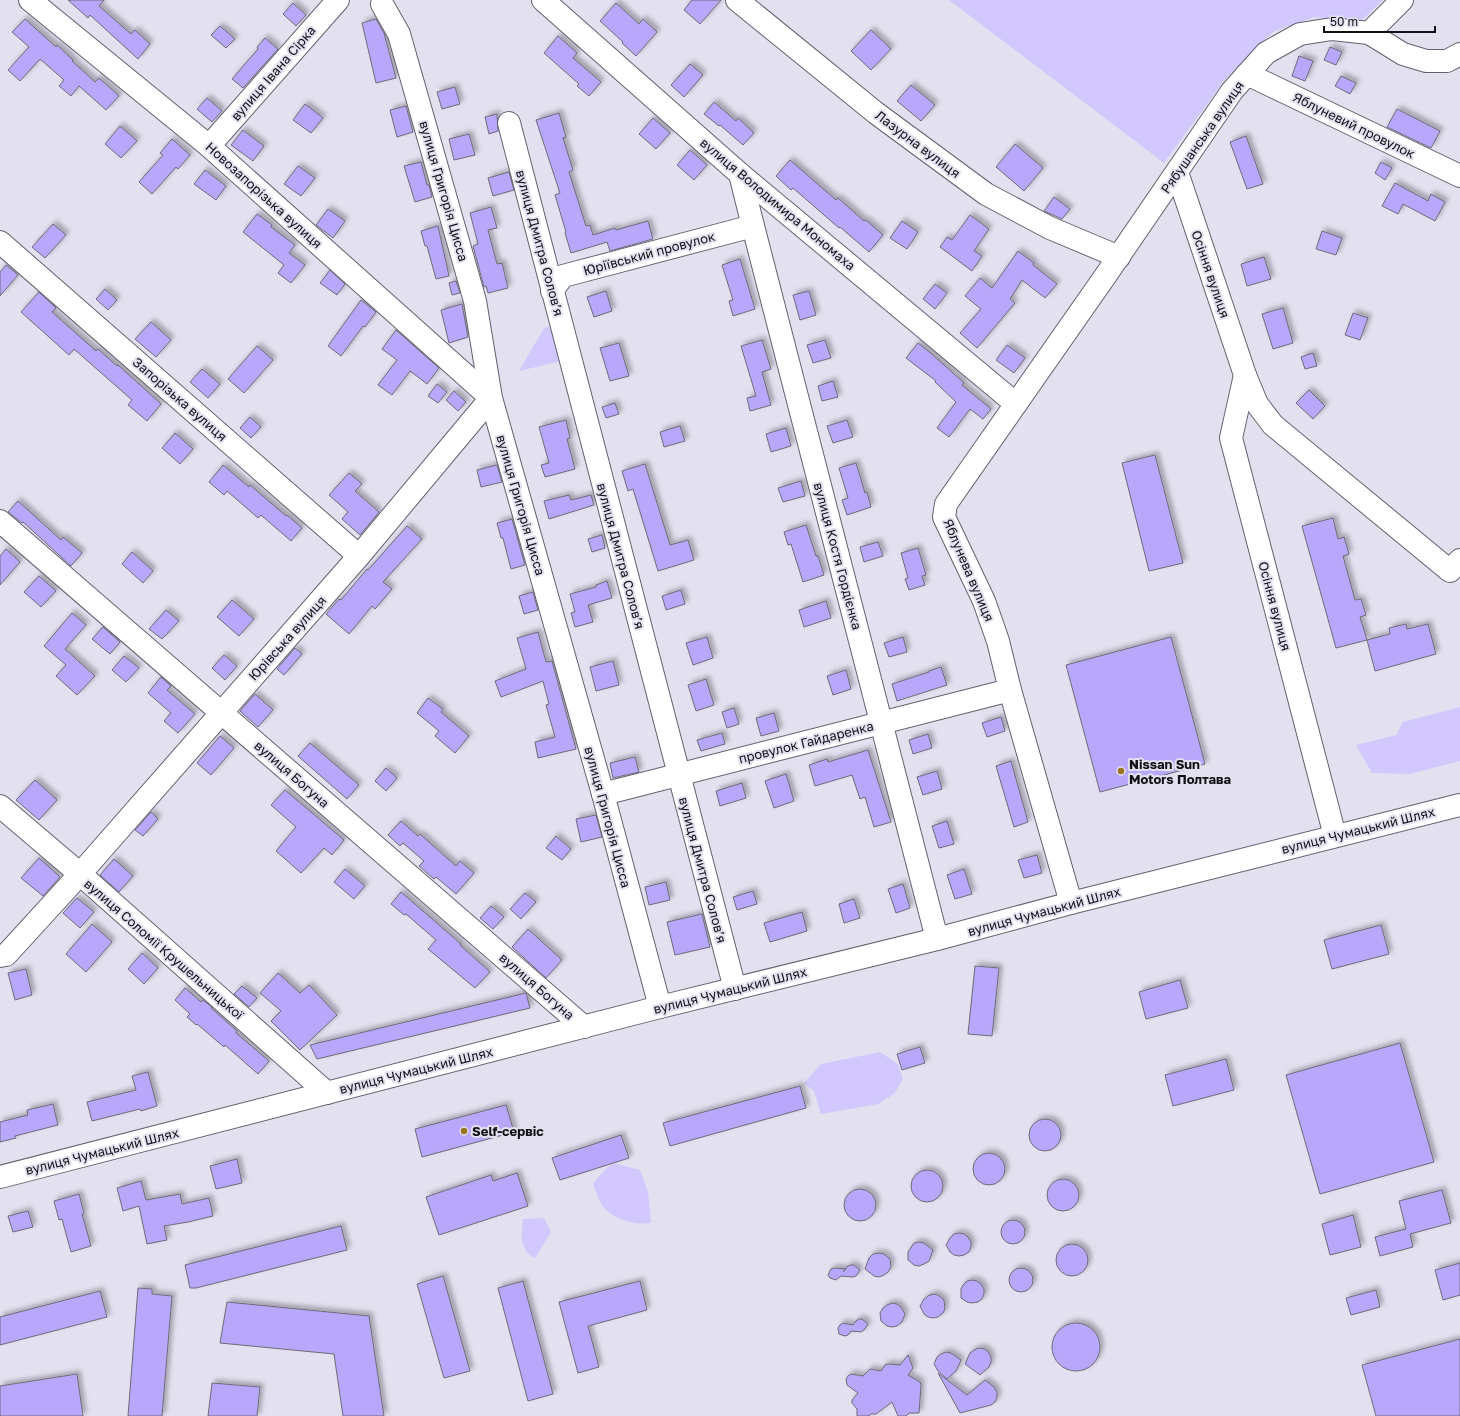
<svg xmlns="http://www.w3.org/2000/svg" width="1460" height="1416" font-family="'Golos Text',sans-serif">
<defs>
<filter id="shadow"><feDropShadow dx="3.5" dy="-3.5" stdDeviation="2" flood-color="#0004"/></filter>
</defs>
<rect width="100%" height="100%" fill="#e3e1f0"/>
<g fill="#d2c8fe">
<path d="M949 0H1383L1362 20 1314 17 1273 32 1223 82 1164 163Z"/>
<path d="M553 326 562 361 519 371 544 328Z"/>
<path d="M1460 707V761L1410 774 1372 773 1356 745 1396 735 1403 722Z"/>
<path d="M880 1052 898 1064 903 1079 894 1094 878 1104 821 1114 814 1091 804 1083 821 1064Z"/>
<path d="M613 1163 640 1170 648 1192 651 1223C633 1225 613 1220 602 1205 598 1199 596 1191 593 1184L603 1172Z"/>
<path d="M544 1218 551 1232 535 1258C518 1249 522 1235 523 1219Z"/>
</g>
<g fill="#b9a7fb" stroke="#6d6b78" filter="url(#shadow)">
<path d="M68 0H104L99 6 131 34 135 30 150 44 138 59 90 15 88 18Z"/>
<path d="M692 0H721L700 24 684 10Z"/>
<path d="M293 3 306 15 296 26 283 14Z"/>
<path d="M616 3 639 24 643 19 657 32 636 56 622 43 623 42 600 21Z"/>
<path d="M25 19 56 47 57 45 73 60 72 61 95 82 99 78 119 96 106 110 79 86 71 96 59 86 64 80 40 59 20 81 8 70 29 47 12 32Z"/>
<path d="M376 19 384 33 396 78 376 83 362 23Z"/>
<path d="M220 26 235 39 226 48 211 35Z"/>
<path d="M871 30 891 49 871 70 851 51Z"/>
<path d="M558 36 577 53 573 58 601 82 589 96 577 86 579 84 544 53Z"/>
<path d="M265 38 278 49 243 88 232 79 258 49 257 47Z"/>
<path d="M1330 47 1342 52 1336 65 1324 60Z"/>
<path d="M1299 56 1313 61 1305 81 1292 76Z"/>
<path d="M690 64 703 75 684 97 671 85Z"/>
<path d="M1341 76 1356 83 1350 94 1335 86Z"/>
<path d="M911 85 935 105 921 121 897 101Z"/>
<path d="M455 87 460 104 442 109 437 92Z"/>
<path d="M207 98 222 111 212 122 197 109Z"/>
<path d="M714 102 736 121 738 118 754 133 743 145 720 125 719 126 704 114Z"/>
<path d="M305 104 323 118 311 133 293 120Z"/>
<path d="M406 106 413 132 397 137 390 110Z"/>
<path d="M1397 109 1440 131 1431 148 1387 127Z"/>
<path d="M559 113 566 137 563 138 573 170 569 172 586 226 590 225 593 235 615 228 616 230 648 221 653 239 610 251 607 242 571 253 565 233 566 232 555 195 560 193 536 120Z"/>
<path d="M497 114 498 131 489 134 485 117Z"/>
<path d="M653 118 670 133 656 149 639 134Z"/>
<path d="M120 126 137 141 121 158 105 144Z"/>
<path d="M243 130 264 146 253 161 231 145Z"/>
<path d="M469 134 475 155 454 160 449 139Z"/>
<path d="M1246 136 1263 184 1247 189 1230 142Z"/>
<path d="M172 139 190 155 178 169 176 167 152 194 139 182 163 155 160 153Z"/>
<path d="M1015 144 1043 168 1024 191 996 167Z"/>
<path d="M690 150 707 165 694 180 677 165Z"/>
<path d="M790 160 836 200 838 198 864 221 866 220 883 235 869 252 840 227 839 228 793 188 791 190 776 176Z"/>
<path d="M421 162 427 185H429L432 197 415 202 404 166Z"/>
<path d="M1381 162 1392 168 1385 180 1375 173Z"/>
<path d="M298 166 315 178 301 196 284 184Z"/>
<path d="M205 170 226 186 216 200 194 184Z"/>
<path d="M509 172 514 190 493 196 488 178Z"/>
<path d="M1395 183 1428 201 1431 194 1445 202 1435 221 1403 204 1398 214 1382 206Z"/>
<path d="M1054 197 1070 209 1062 219 1044 211Z"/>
<path d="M491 207 497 228 488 230 497 264 502 263 508 288 488 293 486 286 484 287 473 246 478 244 470 213Z"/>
<path d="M328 209 345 221 333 238 316 225Z"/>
<path d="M257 214 272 225 271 227 295 245 289 253 305 265 291 283 278 273 284 265 243 232Z"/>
<path d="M970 215 989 229 974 251 982 256 972 271 940 247 947 237 952 240Z"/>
<path d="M902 221 918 232 907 249 890 238Z"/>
<path d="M53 224 66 235 45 258 32 247Z"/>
<path d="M438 226 449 276 436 279 427 246H425L421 231Z"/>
<path d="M1322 231 1342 238 1336 255 1316 249Z"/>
<path d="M1018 251 1034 263 1033 265 1057 284 1045 298 1022 280 1010 299 1015 303 977 348 960 333 981 309 965 296 980 278 992 288Z"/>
<path d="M1264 257 1271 279 1247 286 1241 264Z"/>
<path d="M740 259 755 309 733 316 729 301 733 300 722 265Z"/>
<path d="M6 265 18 275 0 296V272Z"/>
<path d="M330 270 345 284 337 295 320 283Z"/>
<path d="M456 281 460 293 452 295 449 283Z"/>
<path d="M935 284 947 293 935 309 923 299Z"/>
<path d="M105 289 117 300 108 310 96 299Z"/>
<path d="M606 291 612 311 594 317 587 297Z"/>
<path d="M809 291 816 315 800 320 793 295Z"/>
<path d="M39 292 56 308 52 312 96 351 98 349 117 366 118 365 161 404 147 421 128 405 132 400 74 349 69 355 21 312Z"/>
<path d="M361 300 376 312 365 327 363 326 341 356 328 346Z"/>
<path d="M462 304 468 337 449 343 441 310Z"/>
<path d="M1283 308 1293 343 1273 349 1262 314Z"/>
<path d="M1353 313 1368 318 1360 340 1345 335Z"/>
<path d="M151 322 171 340 156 357 135 339Z"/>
<path d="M396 330 439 368 427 384 410 371 392 395 378 385 397 360 382 349Z"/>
<path d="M762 340 771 369 762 372 771 405 750 411 747 398 756 396 741 346Z"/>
<path d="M825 340 831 358 813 363 807 345Z"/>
<path d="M619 343 629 376 610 381 600 348Z"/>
<path d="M918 343 933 355 964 383 962 385 991 409 983 419 970 409 949 437 937 428 956 402 935 382 936 381 906 358Z"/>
<path d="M1007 345 1025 358 1014 373 996 360Z"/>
<path d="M257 346 273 360 244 393 228 379Z"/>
<path d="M1313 353 1317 366 1305 369 1301 357Z"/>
<path d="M202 369 220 384 208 398 190 382Z"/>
<path d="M833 381 838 397 822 401 818 386Z"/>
<path d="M437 384 447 392 438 403 428 396Z"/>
<path d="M1309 390 1325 406 1313 419 1296 403Z"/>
<path d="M454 391 466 402 458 411 446 400Z"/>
<path d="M615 403 619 414 606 418 602 407Z"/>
<path d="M250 417 261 427 251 438 240 428Z"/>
<path d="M566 420 570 438 567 439 575 469 545 477 541 465 549 463 539 427Z"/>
<path d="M847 420 853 437 833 443 827 426Z"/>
<path d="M680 426 685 441 664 447 660 432Z"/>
<path d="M786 428 791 446 771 452 766 434Z"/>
<path d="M175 433 193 449 180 464 162 448Z"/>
<path d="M1155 455 1183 563 1149 571 1122 463Z"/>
<path d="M856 463 865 493 867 492 871 507 847 515 842 500 848 498 839 468Z"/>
<path d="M645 464 670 545 688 540 694 560 658 571 633 489 628 491 622 471Z"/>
<path d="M223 465 249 487 250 485 286 516 287 515 302 528 291 541 261 515 258 518 227 491 224 495 209 482Z"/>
<path d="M497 465 502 482 481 487 477 470Z"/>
<path d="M349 473 362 484 355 491 379 512 360 535 342 519 348 512 329 495Z"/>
<path d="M801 481 805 496 783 502 778 488Z"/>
<path d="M569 495 571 500 591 495 594 505 549 519 544 501Z"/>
<path d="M18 501 61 540 63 537 82 553 71 566 23 522 22 523 8 512Z"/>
<path d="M1333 518 1338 539 1344 537 1349 554 1343 556 1355 600 1361 599 1366 615 1360 617 1367 640 1336 648 1302 526Z"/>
<path d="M512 519 525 565 511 569 503 538H501L497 523Z"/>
<path d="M806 525 816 556H818L824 575 803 582 791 544 788 545 784 532Z"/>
<path d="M407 526 422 539 383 582 392 589 375 609 372 606 349 634 326 614 339 599 341 600 367 569 368 570Z"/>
<path d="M602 535 605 548 592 552 588 539Z"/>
<path d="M878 542 883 556 864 562 860 547Z"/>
<path d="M918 548 926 575 922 576 925 585 909 590 905 579 908 578 901 553Z"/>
<path d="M6 549 20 562 0 585V556Z"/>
<path d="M132 552 153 571 143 583 122 564Z"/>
<path d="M39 576 56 591 41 607 24 592Z"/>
<path d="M607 581 612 598 588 605 593 622 575 627 571 613 575 612 570 594 596 587V585Z"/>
<path d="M681 590 685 604 666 610 662 596Z"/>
<path d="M533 592 538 610 524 614 519 596Z"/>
<path d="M232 600 254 619 239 636 217 617Z"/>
<path d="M826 601 831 618 804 627 799 610Z"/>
<path d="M166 610 179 621 162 639 149 629Z"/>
<path d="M72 613 86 625 65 649 95 676 77 695 56 676 66 665 44 646Z"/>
<path d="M1406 624 1407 629 1428 624 1436 654 1375 671 1367 640 1390 634 1389 628Z"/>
<path d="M103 627 120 642 110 654 92 639Z"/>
<path d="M538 632 546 662 552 661 576 749 538 758 535 742 555 737 546 705 549 704 543 681 501 697 495 681 526 669 517 638Z"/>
<path d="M707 637 713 658 693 665 686 643Z"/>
<path d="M903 637 907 652 889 657 884 643Z"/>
<path d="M1171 637 1205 764 1100 792 1066 665Z"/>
<path d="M295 648 302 654 284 675 277 669Z"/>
<path d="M224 655 237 666 225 680 212 668Z"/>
<path d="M124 656 139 668 126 682 112 670Z"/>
<path d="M613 661 619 685 596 691 590 667Z"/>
<path d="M941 667 947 685 897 701 892 684 929 672V671Z"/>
<path d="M846 670 851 689 833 695 827 676Z"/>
<path d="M161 677 171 686 167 690 195 714 178 733 164 721 171 713 148 693Z"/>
<path d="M706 679 714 705 696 711 688 685Z"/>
<path d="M255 694 273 710 258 727 240 711Z"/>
<path d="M428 698 443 709 441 712 469 736 455 753 435 736 439 731 417 713Z"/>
<path d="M734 708 739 724 727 728 722 712Z"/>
<path d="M774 713 779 731 761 736 756 718Z"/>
<path d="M1001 717 1005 731 987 737 982 723Z"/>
<path d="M722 733 725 744 701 751 697 740Z"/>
<path d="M928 734 932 748 913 754 909 740Z"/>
<path d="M220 736 234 748 211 775 197 763Z"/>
<path d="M310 743 359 785 347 799 298 756Z"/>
<path d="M868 750 891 822 874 827 865 797 860 799 852 775 815 786 809 765 827 759 828 762Z"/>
<path d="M635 757 639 772 613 778 610 763Z"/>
<path d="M1011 761 1028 822 1014 827 996 766Z"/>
<path d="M386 768 397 778 386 791 375 781Z"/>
<path d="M937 771 942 789 923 795 917 777Z"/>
<path d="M786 774 794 801 774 808 765 781Z"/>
<path d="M35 780 57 800 39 820 16 800Z"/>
<path d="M742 783 746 798 720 806 716 791Z"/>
<path d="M285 790 344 840 332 855 324 848 301 873 276 851 296 827 271 805Z"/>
<path d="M151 812 158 819 143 836 135 830Z"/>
<path d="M596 815 602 837 581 842 576 819Z"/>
<path d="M401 821 418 836 420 834 456 866 460 861 474 873 456 894 436 877 434 879 419 866 424 861 403 843 400 846 388 835Z"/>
<path d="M947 821 954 844 939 848 932 826Z"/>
<path d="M556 836 571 849 562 860 546 848Z"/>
<path d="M1037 855 1042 873 1024 878 1018 860Z"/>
<path d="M39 858 60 877 43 896 21 878Z"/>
<path d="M114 859 133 876 119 892 100 875Z"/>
<path d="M345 869 365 886 354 899 334 882Z"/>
<path d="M964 869 972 894 955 899 947 875Z"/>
<path d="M666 882 670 900 649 905 645 887Z"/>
<path d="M903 884 910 908 896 913 888 889Z"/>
<path d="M753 891 757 904 737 910 733 897Z"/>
<path d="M401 892 461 944 460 945 490 972 475 988 428 949 436 940 406 914 404 915 391 904Z"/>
<path d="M525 893 536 902 521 919 510 909Z"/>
<path d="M77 898 94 912 80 928 63 913Z"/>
<path d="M854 899 860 918 844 923 839 904Z"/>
<path d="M491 906 504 917 493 929 480 918Z"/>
<path d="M802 912 807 931 770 942 764 923Z"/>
<path d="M702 914 710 947 675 955 667 922Z"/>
<path d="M92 924 112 942 86 972 66 954Z"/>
<path d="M1381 925 1389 954 1332 969 1324 940Z"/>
<path d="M528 929 562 960 546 978 512 947Z"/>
<path d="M142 953 158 968 144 984 128 969Z"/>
<path d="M975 966 999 968 992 1036 968 1034Z"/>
<path d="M26 969 32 995 15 1000 8 973Z"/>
<path d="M278 973 300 993 309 985 337 1015 300 1050 271 1021 281 1011 260 993Z"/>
<path d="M1180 980 1188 1008 1146 1019 1139 992Z"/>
<path d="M242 986 257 998 249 1007 234 994Z"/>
<path d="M185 988 201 1002 203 1000 212 1007 211 1008 237 1031 236 1033 269 1061 258 1074 225 1045 224 1047 197 1024 196 1025 187 1017 190 1014 175 1000Z"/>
<path d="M526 993 530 1008 317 1059 310 1045Z"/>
<path d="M1400 1043 1434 1162 1320 1194 1286 1075Z"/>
<path d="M920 1047 925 1063 902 1070 897 1054Z"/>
<path d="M1226 1059 1234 1090 1173 1106 1165 1075Z"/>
<path d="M148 1072 157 1106 141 1111 140 1109 92 1121 87 1102 136 1090 132 1076Z"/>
<path d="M800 1086 806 1108 670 1146 663 1123Z"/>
<path d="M53 1104 58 1125 15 1136 16 1138 0 1142V1122L28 1115 27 1110Z"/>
<path d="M506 1105 514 1132 422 1157 415 1129Z"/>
<circle cx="1045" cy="1135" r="16"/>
<path d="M621 1135 629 1158 560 1180 552 1158Z"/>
<circle cx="989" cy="1169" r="16"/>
<path d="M237 1159 242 1183 216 1189 210 1166Z"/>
<circle cx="927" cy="1186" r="16"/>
<path d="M517 1173 528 1206 439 1235 426 1197 491 1175 493 1181Z"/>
<circle cx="1063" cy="1195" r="16"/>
<path d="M141 1181 146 1200 180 1194 182 1204 209 1198 213 1216 188 1222 164 1226 167 1240 147 1244 139 1206 123 1211 117 1188Z"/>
<circle cx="860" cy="1205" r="16"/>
<path d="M1442 1190 1451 1223 1410 1234 1413 1247 1380 1256 1375 1237 1406 1229 1399 1201Z"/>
<path d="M79 1194 84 1213 82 1214 91 1246 71 1252 62 1219 59 1220 54 1201Z"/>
<path d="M28 1211 33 1227 13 1232 8 1216Z"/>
<path d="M1353 1215 1361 1247 1330 1255 1322 1224Z"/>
<circle cx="1013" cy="1232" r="12"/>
<path d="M341 1226 347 1250 196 1288H190L185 1265Z"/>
<path d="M959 1233 964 1234 968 1237 971 1242V1247L969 1252 964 1255 959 1256 954 1255 950 1252 946 1245 950 1238 954 1234Z"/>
<path d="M919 1242 924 1243 933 1250 929 1261 924 1264 919 1266 914 1265 908 1260V1252L914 1243Z"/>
<circle cx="1072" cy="1260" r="16"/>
<path d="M879 1253 884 1254 890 1259 891 1267 888 1272 884 1275 879 1277 874 1276 865 1269 869 1258 873 1254Z"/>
<path d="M1460 1263V1295L1443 1300 1435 1270Z"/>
<path d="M851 1265H854L860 1270 856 1276 853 1277 841 1276 836 1280 830 1278 828 1275 831 1269 834 1268 846 1269 843 1272 848 1266Z"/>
<circle cx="1021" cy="1280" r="12"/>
<path d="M443 1276 470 1371 444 1378 417 1284Z"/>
<path d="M972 1280 977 1281 981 1284 984 1289V1294L982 1299 978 1302 972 1303 967 1302 961 1298V1289L963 1285 967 1281Z"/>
<path d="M523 1281 553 1394 528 1401 498 1288Z"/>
<path d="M640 1281 647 1310 588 1326 599 1367 578 1373 559 1302Z"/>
<path d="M138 1288 152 1289V1294L172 1296 162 1416H128Z"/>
<path d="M1376 1290 1380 1307 1351 1315 1346 1298Z"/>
<path d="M100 1291 107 1317 0 1345V1317Z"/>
<path d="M933 1294 938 1295 944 1300 945 1309 943 1313 938 1317 933 1318 928 1317 924 1314 920 1306 924 1299 928 1296Z"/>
<path d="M227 1302 369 1316 384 1416H343L334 1354 220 1343Z"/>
<path d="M892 1303 897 1304 901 1307 905 1314 902 1322 897 1326 892 1327 887 1326 881 1321 880 1313 883 1308 887 1305Z"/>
<path d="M859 1319H862L868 1324 864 1330 861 1332 851 1331 848 1335 845 1336 839 1334 838 1328 840 1325 843 1323 853 1325 856 1321Z"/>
<circle cx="1076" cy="1347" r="24"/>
<path d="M1460 1339V1416H1376L1362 1365Z"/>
<path d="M979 1348 985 1349 989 1353 991 1357V1362L989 1367 980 1375 965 1364 970 1353 974 1350Z"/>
<path d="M946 1352 951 1353 961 1360 956 1371 947 1379 938 1371 934 1364 937 1357 941 1354Z"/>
<path d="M908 1355 913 1368 908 1375 920 1382 921 1385 919 1413H909L906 1416H898L892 1402 876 1414H871L869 1416H857V1409L852 1403V1400L858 1393 847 1385 846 1379 848 1376 851 1374 863 1376 870 1369 881 1371 885 1365 888 1364 900 1365Z"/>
<path d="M938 1373 967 1395 985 1380 994 1387 997 1392V1397L995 1402 991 1405 960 1413Z"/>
<path d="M77 1374 83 1416H0V1386Z"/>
<path d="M212 1383 260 1387 257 1416H208Z"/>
</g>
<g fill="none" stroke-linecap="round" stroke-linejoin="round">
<g stroke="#63616e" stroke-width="24">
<g id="minor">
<path d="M543 0 740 174 1016 404"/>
<path d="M737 0 876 113 986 194 1050 228 1119 257"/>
<path d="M382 4 399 34 475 301 491 398 603 794 660 1007"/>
<path d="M1369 33 1402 0"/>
<path d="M1247 74 1460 176"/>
<path d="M509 123 735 989"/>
<path d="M209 146 338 0"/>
<path d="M1177 172 1245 375 1257 404 1273 425 1450 571 1460 560"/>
<path d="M740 174 753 226 937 939"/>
<path d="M0 242 359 556"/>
<path d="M552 291 563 276 753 226"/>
<path d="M1245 375 1231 438 1335 836"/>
<path d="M0 521 584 1027"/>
<path d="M603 794 1010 690"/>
<path d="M0 806 80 874 327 1093"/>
<path d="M1071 903 1010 690 998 641 984 601 944 517 946 504 1106 275 1232 91 1266 53 1300 34 1332 29 1369 33 1403 54 1426 61H1447L1460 54"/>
<path d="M0 956 6 955 80 874 359 556 491 398 209 146 30 0"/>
</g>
</g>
<g stroke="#63616e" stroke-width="24">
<path id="major" d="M0 1177 660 1007 937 939 1071 903 1460 805"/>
</g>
<use href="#minor" stroke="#fff" stroke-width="22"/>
<use href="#major" stroke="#fff" stroke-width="22"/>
</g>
<g fill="#9a7520" stroke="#e3e1f0" stroke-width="1.5">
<circle cx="1121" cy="771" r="4"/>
<circle cx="464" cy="1131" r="4"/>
</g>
<g text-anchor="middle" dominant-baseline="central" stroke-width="4" stroke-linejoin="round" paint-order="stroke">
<g font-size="13" fill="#111015" stroke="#e3e1f0">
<text transform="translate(273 73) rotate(-49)">вулиця Івана Сірка</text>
<text transform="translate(1354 125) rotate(26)">Яблуневий провулок</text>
<text transform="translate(1202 137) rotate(-55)">Рябушанська вулиця</text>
<text transform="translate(918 144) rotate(37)">Лазурна вулиця</text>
<text transform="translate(444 191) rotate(74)">вулиця Григорія Цисса</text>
<text transform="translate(264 195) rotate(42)">Новозапорізька вулиця</text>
<text transform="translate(778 204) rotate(40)">вулиця Володимира Мономаха</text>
<text transform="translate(540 243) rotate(75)">вулиця Дмитра Соловʼя</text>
<text transform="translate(649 253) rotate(-15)">Юріївський провулок</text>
<text transform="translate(1211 274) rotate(71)">Осіння вулиця</text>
<text transform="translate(180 399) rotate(41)">Запорізька вулиця</text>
<text transform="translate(521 505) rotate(74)">вулиця Григорія Цисса</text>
<text transform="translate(621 556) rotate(75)">вулиця Дмитра Соловʼя</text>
<text transform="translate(838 556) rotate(75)">вулиця Костя Гордієнка</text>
<text transform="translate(969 570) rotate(67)">Яблунева вулиця</text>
<text transform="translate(1275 606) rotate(75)">Осіння вулиця</text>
<text transform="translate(287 638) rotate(-48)">Юрівська вулиця</text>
<text transform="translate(806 742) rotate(-14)">провулок Гайдаренка</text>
<text transform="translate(292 774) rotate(41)">вулиця Богуна</text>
<text transform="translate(608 817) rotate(75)">вулиця Григорія Цисса</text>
<text transform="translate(1358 830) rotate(-14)">вулиця Чумацький Шлях</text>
<text transform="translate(703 870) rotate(75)">вулиця Дмитра Соловʼя</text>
<text transform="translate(1044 911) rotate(-15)">вулиця Чумацький Шлях</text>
<text transform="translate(164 949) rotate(41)">вулиця Соломії Крушельницької</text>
<text transform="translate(537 986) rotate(41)">вулиця Богуна</text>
<text transform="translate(730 990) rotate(-14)">вулиця Чумацький Шлях</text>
<text transform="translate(416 1070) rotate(-14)">вулиця Чумацький Шлях</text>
<text transform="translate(102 1151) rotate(-14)">вулиця Чумацький Шлях</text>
</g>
<g font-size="13" font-weight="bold" fill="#111015" stroke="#e3e1f0" text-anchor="start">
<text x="1129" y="764">Nissan Sun<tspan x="1129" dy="15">Motors Полтава</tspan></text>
<text x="472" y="1131">Self-сервіс</text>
</g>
</g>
<path d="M1324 26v6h111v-6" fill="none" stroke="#111015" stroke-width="2"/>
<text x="1330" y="26" font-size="12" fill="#111015" stroke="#e3e1f0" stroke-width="3" paint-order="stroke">50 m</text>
</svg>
